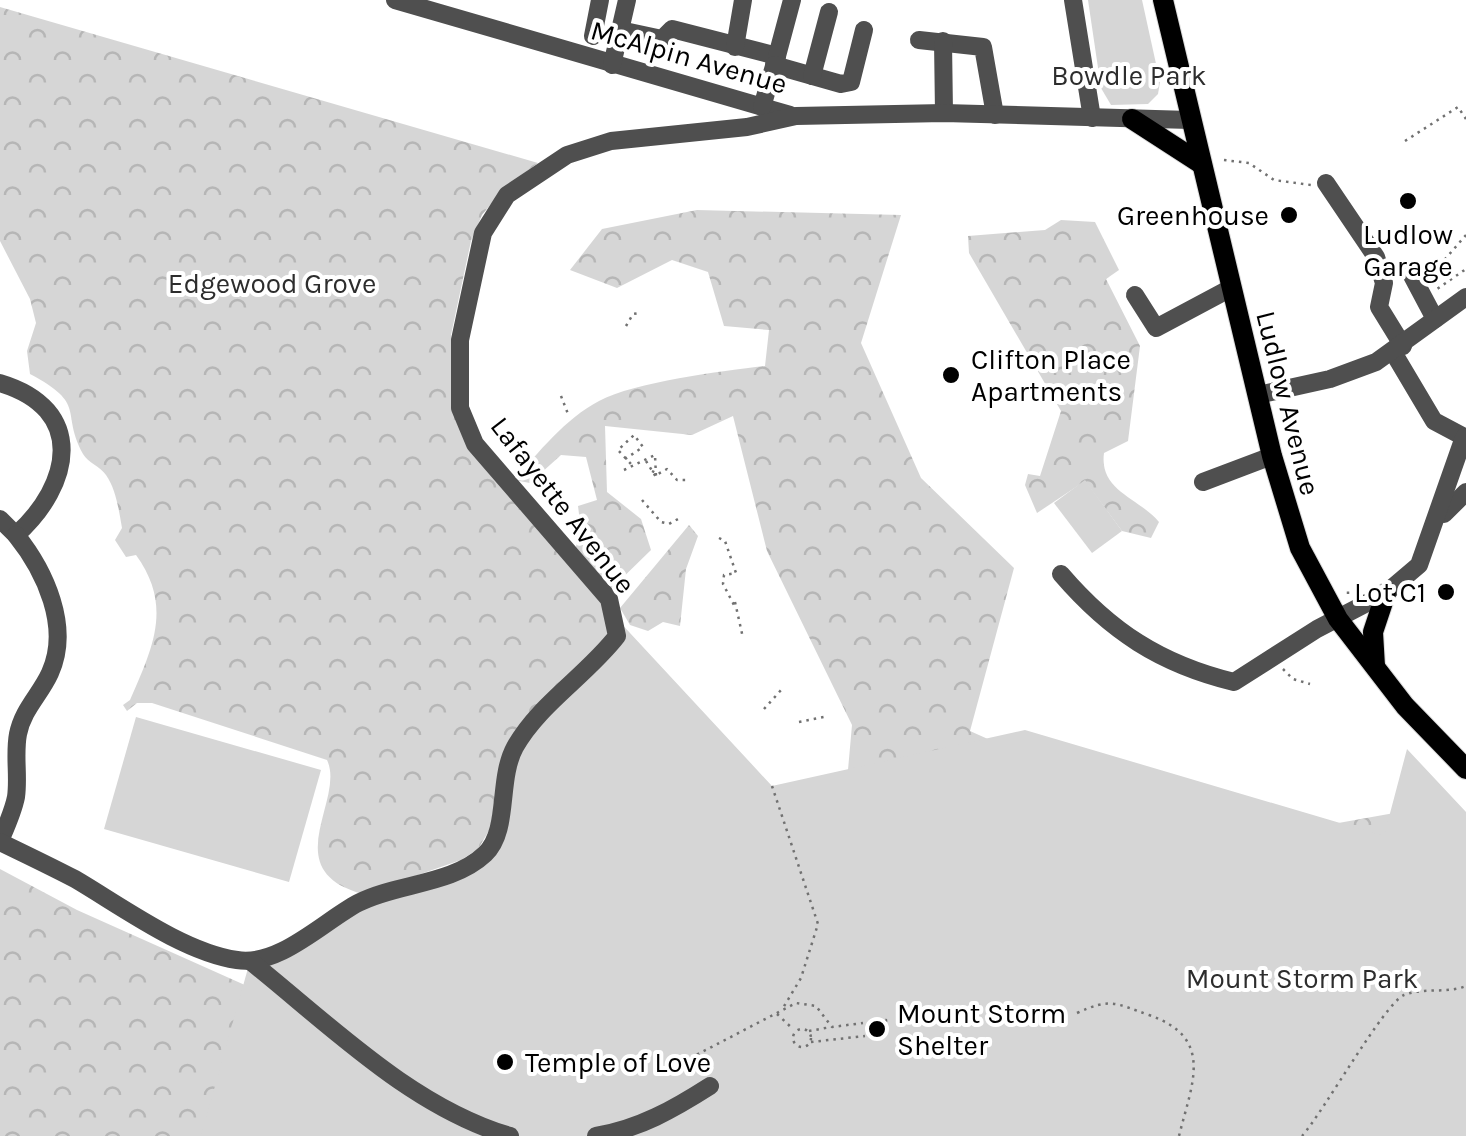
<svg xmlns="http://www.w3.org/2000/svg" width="1466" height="1136" font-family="Karla,sans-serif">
<defs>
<pattern id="forest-crowns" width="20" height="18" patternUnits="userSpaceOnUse" patternTransform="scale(2.5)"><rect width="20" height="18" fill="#d6d6d6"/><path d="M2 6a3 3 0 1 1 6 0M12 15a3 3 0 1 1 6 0" fill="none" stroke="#b6b6b6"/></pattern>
</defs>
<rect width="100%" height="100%" fill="#fff"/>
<g fill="url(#forest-crowns)">
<path d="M0 7 538 163 503 189 482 215 471 241 451 335 455 411 607 608 611 633 502 761 490 829 478 849 461 860 363 894C275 870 346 800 327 760L152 703H137L127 711 123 705 130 700C153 647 173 606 136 555L126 557 115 540 122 528C119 511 116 489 106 475 100 466 88 463 83 454 60 411 88 405 30 374L27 351 36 323 30 299 0 241Z"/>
<path d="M697 210 901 215 861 343 921 478 1014 568 970 731 1050 767 1249 839 1411 810 1403 1136 847 781 852 725 767 551 733 416 692 435 605 426 607 492 641 519 651 550 608 592 574 553 581 530 578 506 597 500 586 457 561 455 530 483 514 480C538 453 566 418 599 401 635 382 723 371 765 366L769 330 724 326 708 272 672 260 617 288 570 270 602 229Z"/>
<path d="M1061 220 1095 222 1119 270 1106 279 1140 346 1128 441 1104 453C1099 491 1138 497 1159 522L1151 538 1122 531 1085 481 1037 513 1025 485 1028 474 1040 476 1061 411 969 253 968 236 1045 230Z"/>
<path d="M689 525 698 536 686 569 680 626 663 622 648 631 630 625 620 608Z"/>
<path d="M0 869 77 910 258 991 484 1136H0Z"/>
</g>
<g fill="#d6d6d6">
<path d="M1088 0H1142L1160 82 1158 94 1148 104 1111 105 1101 88Z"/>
<path d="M1085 480 1122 531 1092 553 1054 503Z"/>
<path d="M617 619 772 786 1025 730 1384 836 1407 749 1466 812V1136H201L250 961 359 902 485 854 508 761 602 656Z"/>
<path d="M136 717 321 770 289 882 104 829Z"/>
</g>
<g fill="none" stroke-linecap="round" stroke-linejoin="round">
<g stroke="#dbdbdb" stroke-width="22">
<g id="major">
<path d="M1163 0 1272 456 1300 548 1338 619 1405 706 1466 769"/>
<path d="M1132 119 1200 163"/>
<path d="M1375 666 1373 632 1386 593"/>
</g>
</g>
<g stroke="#717171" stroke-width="2.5" stroke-dasharray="2.5 5" stroke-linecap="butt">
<path d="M1405 141 1458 107 1466 119"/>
<path d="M1224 160 1249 163 1274 180 1311 185"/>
<path d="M1466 235 1433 273 1437 289 1466 269"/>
<path d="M626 326 633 314 640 313"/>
<path d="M561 396 568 414"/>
<path d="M625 459 643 447 634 435 618 450 631 464"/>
<path d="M646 461 656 477"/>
<path d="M624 470 655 455 656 477"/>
<path d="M652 471 658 474 667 469 677 480H686"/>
<path d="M642 500 661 522 669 524 678 519"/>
<path d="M719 538 725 541 736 573 724 575 723 584 734 605"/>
<path d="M1348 594V590"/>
<path d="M735 602 743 638"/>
<path d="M1283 669 1293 679 1310 684"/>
<path d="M764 709 782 689"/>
<path d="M799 722 824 717"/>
<path d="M772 786 818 924 801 978 783 1008"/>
<path d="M1077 1013C1111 997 1117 1004 1149 1015 1215 1038 1192 1083 1179 1136"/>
<path d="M777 1014 793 1029"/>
<path d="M878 1021 886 1020 887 1032 880 1033"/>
<circle cx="802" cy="1038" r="9"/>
<path d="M809 1031 831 1027"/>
<path d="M811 1042 865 1036"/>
<path d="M677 1065 796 1003 816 1006 832 1027 863 1023"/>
<path d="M1302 1136C1324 1111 1384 1004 1404 995 1425 987 1446 994 1466 986"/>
</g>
<g stroke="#4f4f4f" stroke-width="18">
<path d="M395 0 790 115"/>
<path d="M1073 0 1092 118"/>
<path d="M620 30 662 39 672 29 777 56 762 107"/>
<path d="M593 36 600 0"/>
<path d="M919 40 983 47 995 115"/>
<path d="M943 41 944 113"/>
<path d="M735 47 743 0"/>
<path d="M777 56 792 0"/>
<path d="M612 65 627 0"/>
<path d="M774 65 841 84 851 82 864 30"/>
<path d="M812 76 829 12"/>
<path d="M1326 183 1376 257 1384 283 1379 307 1403 346"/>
<path d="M1409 270 1435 319"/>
<path d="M1135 295 1156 328 1231 288"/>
<path d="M1393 352 1434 421 1466 438"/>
<path d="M0 383C87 409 72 485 16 535L0 519"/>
<path d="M1258 395 1330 379 1376 362 1466 297"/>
<path d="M1203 482 1272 456"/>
<path d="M1444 514 1466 492"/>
<path d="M1061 574C1110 631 1160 664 1234 682L1317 629 1386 593 1419 565 1464 437"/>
<path d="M0 841C6 827 13 812 16 797 19 776 14 755 18 734 23 709 40 695 50 673 71 627 45 571 16 535"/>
<path d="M0 842C25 854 50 866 75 879 121 906 183 952 237 960 279 967 324 921 358 903 397 883 452 885 485 854 510 830 497 780 515 747 539 704 587 675 617 636L609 599 475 444 460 408V340L483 233 507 195 567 155 611 141 747 127 796 116 944 113 1190 120"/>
<path d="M250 961C329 1024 411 1107 510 1136"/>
<path d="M596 1136C639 1129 674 1109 710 1086"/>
</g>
<use href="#major" stroke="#000" stroke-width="20"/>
</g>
<g fill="#000" stroke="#fff" stroke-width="4">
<circle cx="1408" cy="201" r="10"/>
<circle cx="1289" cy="215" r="10"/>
<circle cx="951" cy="375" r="10"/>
<circle cx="1446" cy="592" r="10"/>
<circle cx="877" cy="1029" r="10"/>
<circle cx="505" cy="1062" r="10"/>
</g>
<g text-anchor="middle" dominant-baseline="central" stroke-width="8" stroke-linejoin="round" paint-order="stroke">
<g font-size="28" fill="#000" stroke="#fff">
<text transform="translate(689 57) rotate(16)">McAlpin Avenue</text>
<text transform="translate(1288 403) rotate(76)">Ludlow Avenue</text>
<text transform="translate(563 505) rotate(52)">Lafayette Avenue</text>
</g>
<g font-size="28" fill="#2d2d2d" stroke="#fff">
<text x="1129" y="75">Bowdle Park</text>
<text x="272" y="283">Edgewood Grove</text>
<text x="1302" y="978">Mount Storm Park</text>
</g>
<g font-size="28" fill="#000" stroke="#fff" text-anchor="start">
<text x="1269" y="215" text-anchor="end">Greenhouse</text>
<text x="1408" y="234" text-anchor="middle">Ludlow<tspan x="1408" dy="32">Garage</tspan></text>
<text x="971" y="359">Clifton Place<tspan x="971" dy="32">Apartments</tspan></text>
<text x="1426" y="592" text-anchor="end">Lot C1</text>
<text x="897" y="1013">Mount Storm<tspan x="897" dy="32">Shelter</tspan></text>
<text x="525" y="1062">Temple of Love</text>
</g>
</g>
</svg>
